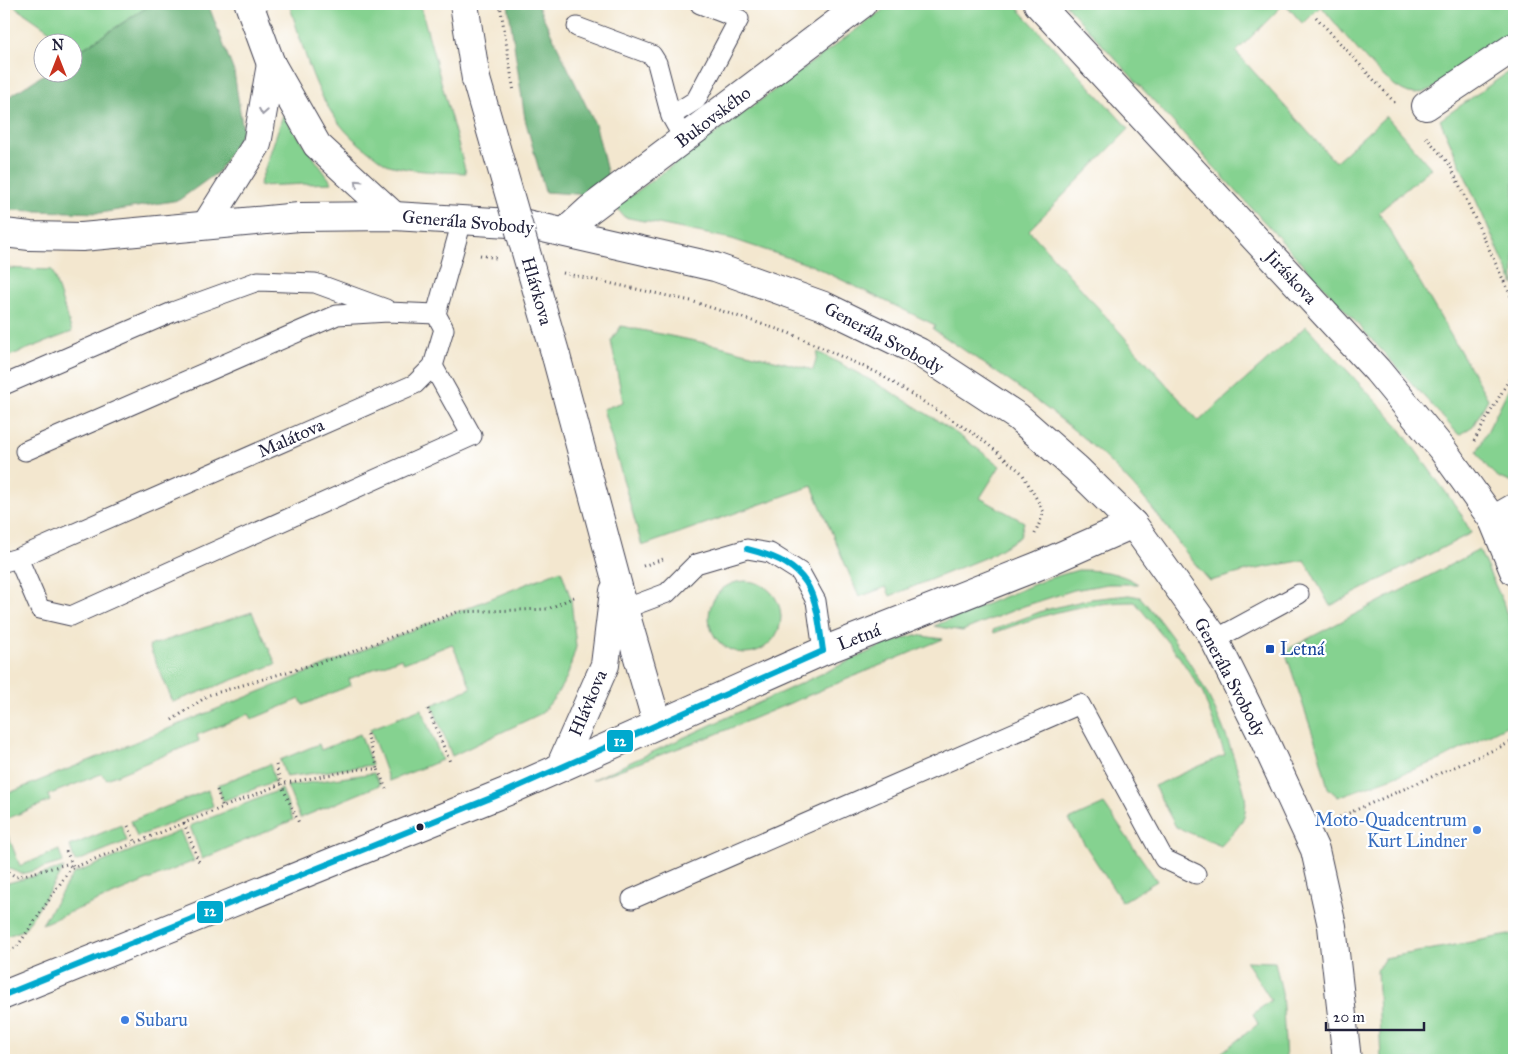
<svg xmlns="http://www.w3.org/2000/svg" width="1518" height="1064" font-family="'IM FELL Great Primer',serif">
<rect width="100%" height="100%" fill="#fff"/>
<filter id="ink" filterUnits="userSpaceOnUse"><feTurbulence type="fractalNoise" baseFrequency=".02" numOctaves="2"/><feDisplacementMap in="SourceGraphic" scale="10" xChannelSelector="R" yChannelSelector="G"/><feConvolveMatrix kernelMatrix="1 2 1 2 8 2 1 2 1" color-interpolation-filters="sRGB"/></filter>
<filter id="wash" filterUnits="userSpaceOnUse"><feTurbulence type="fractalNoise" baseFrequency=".0096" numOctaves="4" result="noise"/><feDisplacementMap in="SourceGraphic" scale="20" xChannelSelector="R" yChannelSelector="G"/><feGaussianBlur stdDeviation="1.12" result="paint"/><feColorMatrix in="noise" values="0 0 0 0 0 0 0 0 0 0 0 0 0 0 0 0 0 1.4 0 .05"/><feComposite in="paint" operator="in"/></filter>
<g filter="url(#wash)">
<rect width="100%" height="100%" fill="#f3e7cf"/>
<g fill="#85d290" stroke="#547a66">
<path d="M11 4H152L79 51 73 47 72 42H66Z"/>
<path d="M289 4H420L466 173C440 172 414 172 389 165 382 162 376 156 370 152 318 117 308 60 289 4Z"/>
<path d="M891 4H1014L1129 129 1029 230 1199 421 1306 326 1395 422 1460 512 1471 533 1330 606 1305 560 1251 570 1210 581C1182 551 1161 516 1133 486 1076 423 1003 377 933 329L935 325 813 266 732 239 624 217 616 207Z"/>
<path d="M1065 4H1284L1236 52 1335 162 1386 116 1431 168 1379 212 1488 399 1473 426 1459 435Z"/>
<path d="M1285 4H1514V33C1494 47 1436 95 1414 94 1387 92 1339 27 1321 6L1303 24Z"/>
<path d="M1514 68V285L1440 120Z"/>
<path d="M283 115 332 183 259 186Z"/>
<path d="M4 268 52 270 72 332 4 358Z"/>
<path d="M621 326 720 346 813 370 818 352C882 385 944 421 1000 466L980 498 1024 522 1020 537 989 556 890 596 886 587 859 597 812 486 642 546 603 409 623 402 611 341Z"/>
<path d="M1514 378V481C1496 482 1486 466 1477 452Z"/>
<path d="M1479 550 1503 602 1514 638V722L1440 760 1338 797 1328 788 1318 750 1287 657 1290 648Z"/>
<path d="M561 570 571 599 576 647 567 677 555 697 542 713 452 756 432 705 471 688 452 644 404 663 401 658 349 679 351 685 303 705 300 699 252 719 249 714 197 735 199 741 107 779 101 774 48 795 50 801 4 820V795Z"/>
<path d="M1078 570C1100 570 1120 572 1138 584H1108L1074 590 1024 606 962 631 934 626 1047 579Z"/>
<circle cx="745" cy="617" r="36"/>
<path d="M1129 595 1140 597C1185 649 1217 701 1237 768 1242 784 1249 799 1244 816 1241 826 1228 838 1221 846L1176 827 1154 786 1225 755 1202 691 1178 655 1135 602C1083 602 1042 615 994 633L993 630 1045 610 1091 599Z"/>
<path d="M252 612 276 664 173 702 149 646Z"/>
<path d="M915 635 943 639 714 735 592 780 886 644Z"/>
<path d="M421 709 442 760 389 781 370 729Z"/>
<path d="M360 734 372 765 286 777 280 760 319 744 321 750Z"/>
<path d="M270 764 275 781 223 801 218 785Z"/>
<path d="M374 773 380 785 300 818 287 786Z"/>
<path d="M282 789 293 820 202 859 190 826Z"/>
<path d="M208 790 213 806 137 837 131 821Z"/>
<path d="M1104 804 1157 881 1122 902 1069 820Z"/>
<path d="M4 825 20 866 59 850 63 862 22 874 4 867Z"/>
<path d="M121 825 127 841 75 862 70 846Z"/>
<path d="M180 831 194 861 42 924 73 874Z"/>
<path d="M64 868 24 930 4 937V880L8 883Z"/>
<path d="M1514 934V1060H1381L1377 970 1385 958Z"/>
<path d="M1246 961 1275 962 1282 992 1286 1060H1218L1216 1057 1258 1024 1253 1014 1271 1000Z"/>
</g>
<g fill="#6cb47a" stroke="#476b5a">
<path d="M152 4H208L234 72 243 131 218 172 179 200 100 213 4 210V100L46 73 72 72 73 55Z"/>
<path d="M508 4H537L596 126 609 180 591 195 545 192 525 119Z"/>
</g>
</g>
<g filter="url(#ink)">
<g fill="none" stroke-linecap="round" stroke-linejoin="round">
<g stroke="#414051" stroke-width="21">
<g id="lane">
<path d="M577 27 652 55 657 63 671 116"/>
<path d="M684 139 671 116 696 100 739 19 700 4"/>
<path d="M6 384 175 311 258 281 315 283 386 309"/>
<path d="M25 451 337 315 388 312 436 314"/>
<path d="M18 558 40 609 71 616 472 436 433 366"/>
<path d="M4 562 18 558 415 384 433 366 444 329 436 314 462 221"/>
<path d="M624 609 667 593 696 564 747 549 770 553 800 572 816 601 823 651"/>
<path d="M1214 640 1299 594"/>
<path d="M632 899 1080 704 1164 859 1196 874"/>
</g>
</g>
<g stroke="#414051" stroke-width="30">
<g id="street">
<path d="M249 4 271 64"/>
<path d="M464 4 476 79"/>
<path d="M1038 4 1377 370 1442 449 1493 520 1514 571"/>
<path d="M1426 106 1514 47"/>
<path d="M565 232 589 210 862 4"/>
<path d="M556 356 624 609 657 723"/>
<path d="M1493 520 1514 508"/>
<path d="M560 767 605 665 614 591"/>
</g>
</g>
<g stroke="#414051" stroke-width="30">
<g id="secondary">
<path d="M271 64 317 145 394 216"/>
<path d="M206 225 257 144 271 64"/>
<path d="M4 233 30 236 82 237 299 217 394 216 526 224 715 267 824 306 919 352 1018 417 1077 469 1133 524 1211 633 1261 733 1315 850 1332 926 1347 1060"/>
<path d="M4 995 508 791 823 651 1038 566 1133 524"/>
</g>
</g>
<g stroke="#414051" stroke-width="3" stroke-dasharray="1 4" stroke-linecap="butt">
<path d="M500 4 514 92"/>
<path d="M1316 17 1396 104"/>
<path d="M1426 137 1450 165 1514 303"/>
<path d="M480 255 496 258"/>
<path d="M563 273 691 301 789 333 878 373 979 437 1022 473 1044 512 1035 534"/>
<path d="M1474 441 1514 371"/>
<path d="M643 566 663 559"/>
<path d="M428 709 450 762"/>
<path d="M172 720 209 695 341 656 457 612 548 609 576 596"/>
<path d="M367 734 378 769"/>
<path d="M276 765 281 784 299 823"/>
<path d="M217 790 223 808"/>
<path d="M1335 819 1514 741"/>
<path d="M184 823 200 865"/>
<path d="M128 826 136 843"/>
<path d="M66 851 74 868"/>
<path d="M4 869 16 877 67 864 74 868"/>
<path d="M4 952 17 947 70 869 281 784 360 769H378L386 789"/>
</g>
<use href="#lane" stroke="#fff" stroke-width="19"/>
<use href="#street" stroke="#fff" stroke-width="28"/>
<use href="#secondary" stroke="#fff" stroke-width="28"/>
<g stroke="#414051" stroke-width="30" stroke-linecap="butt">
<path id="street-bridge" d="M476 79 556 356"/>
</g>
<use href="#street-bridge" stroke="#fff" stroke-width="28"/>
<g stroke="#fff" stroke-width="10">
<g id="bus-1">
<path d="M747 549C812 565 815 590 823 651"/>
<path d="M4 995 508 791 823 651"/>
</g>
</g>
<use href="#bus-1" stroke="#00a9ce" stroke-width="6"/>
</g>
<defs><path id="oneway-chevron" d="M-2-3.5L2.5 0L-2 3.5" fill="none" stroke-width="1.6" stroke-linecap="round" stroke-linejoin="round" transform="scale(1.25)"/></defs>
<g stroke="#9c9ca7">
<use href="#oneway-chevron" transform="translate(263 112) rotate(100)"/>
<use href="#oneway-chevron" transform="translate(358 183) rotate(-137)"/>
</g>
</g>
<rect fill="#1a4fb4" stroke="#fff" stroke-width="2" x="1265" y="644" width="10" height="10" rx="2.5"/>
<circle fill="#22223b" stroke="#fff" stroke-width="2" cx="420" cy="827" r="4.5"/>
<g fill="#3f7fe0" stroke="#fff" stroke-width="2">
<circle cx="1477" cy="830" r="5"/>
<circle cx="125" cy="1020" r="5"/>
</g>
<g text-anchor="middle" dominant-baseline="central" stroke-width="4.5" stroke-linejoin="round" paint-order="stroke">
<g font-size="18" fill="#22223b" stroke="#fff">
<text transform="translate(713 117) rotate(-37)">Bukovského</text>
<text transform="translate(468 222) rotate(5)">Generála Svobody</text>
<text transform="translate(1291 277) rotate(47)">Jiráskova</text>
<text transform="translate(537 291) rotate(74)">Hlávkova</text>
<text transform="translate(884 338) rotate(28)">Generála Svobody</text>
<text transform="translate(291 438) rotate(-24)">Malátova</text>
<text transform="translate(859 637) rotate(-21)">Letná</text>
<text transform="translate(1230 677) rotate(62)">Generála Svobody</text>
<text transform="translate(588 703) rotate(-67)">Hlávkova</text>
</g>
<g font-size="18" fill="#164399" stroke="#fff" text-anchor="start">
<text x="1280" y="649">Letná</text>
</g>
<g font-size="18" fill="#366cbe" stroke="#fff" text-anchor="end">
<text x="1467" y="820">Moto-Quadcentrum<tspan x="1467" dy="21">Kurt Lindner</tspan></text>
<text x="135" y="1020" text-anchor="start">Subaru</text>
</g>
</g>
<g stroke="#fff" stroke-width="2">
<rect x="606" y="729" width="28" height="24" rx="5" fill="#00a9ce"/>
<rect x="196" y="900" width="28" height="24" rx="5" fill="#00a9ce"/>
</g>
<g font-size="14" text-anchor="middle" font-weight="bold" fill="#fff">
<text x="620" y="746">12</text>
<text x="210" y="916">12</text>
</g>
<rect width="1518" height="1064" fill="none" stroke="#fff" stroke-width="20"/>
<g transform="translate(58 58)"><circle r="24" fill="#ffffff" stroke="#a7a7b1"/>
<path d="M0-4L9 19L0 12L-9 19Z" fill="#c8321e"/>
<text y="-8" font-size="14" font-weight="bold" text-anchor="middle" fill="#22223b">N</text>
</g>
<path d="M1326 1022v8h98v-8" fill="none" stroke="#22223b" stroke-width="2.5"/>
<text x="1333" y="1022" font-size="15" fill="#22223b" stroke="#ffffff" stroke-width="4" paint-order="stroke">20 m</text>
</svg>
